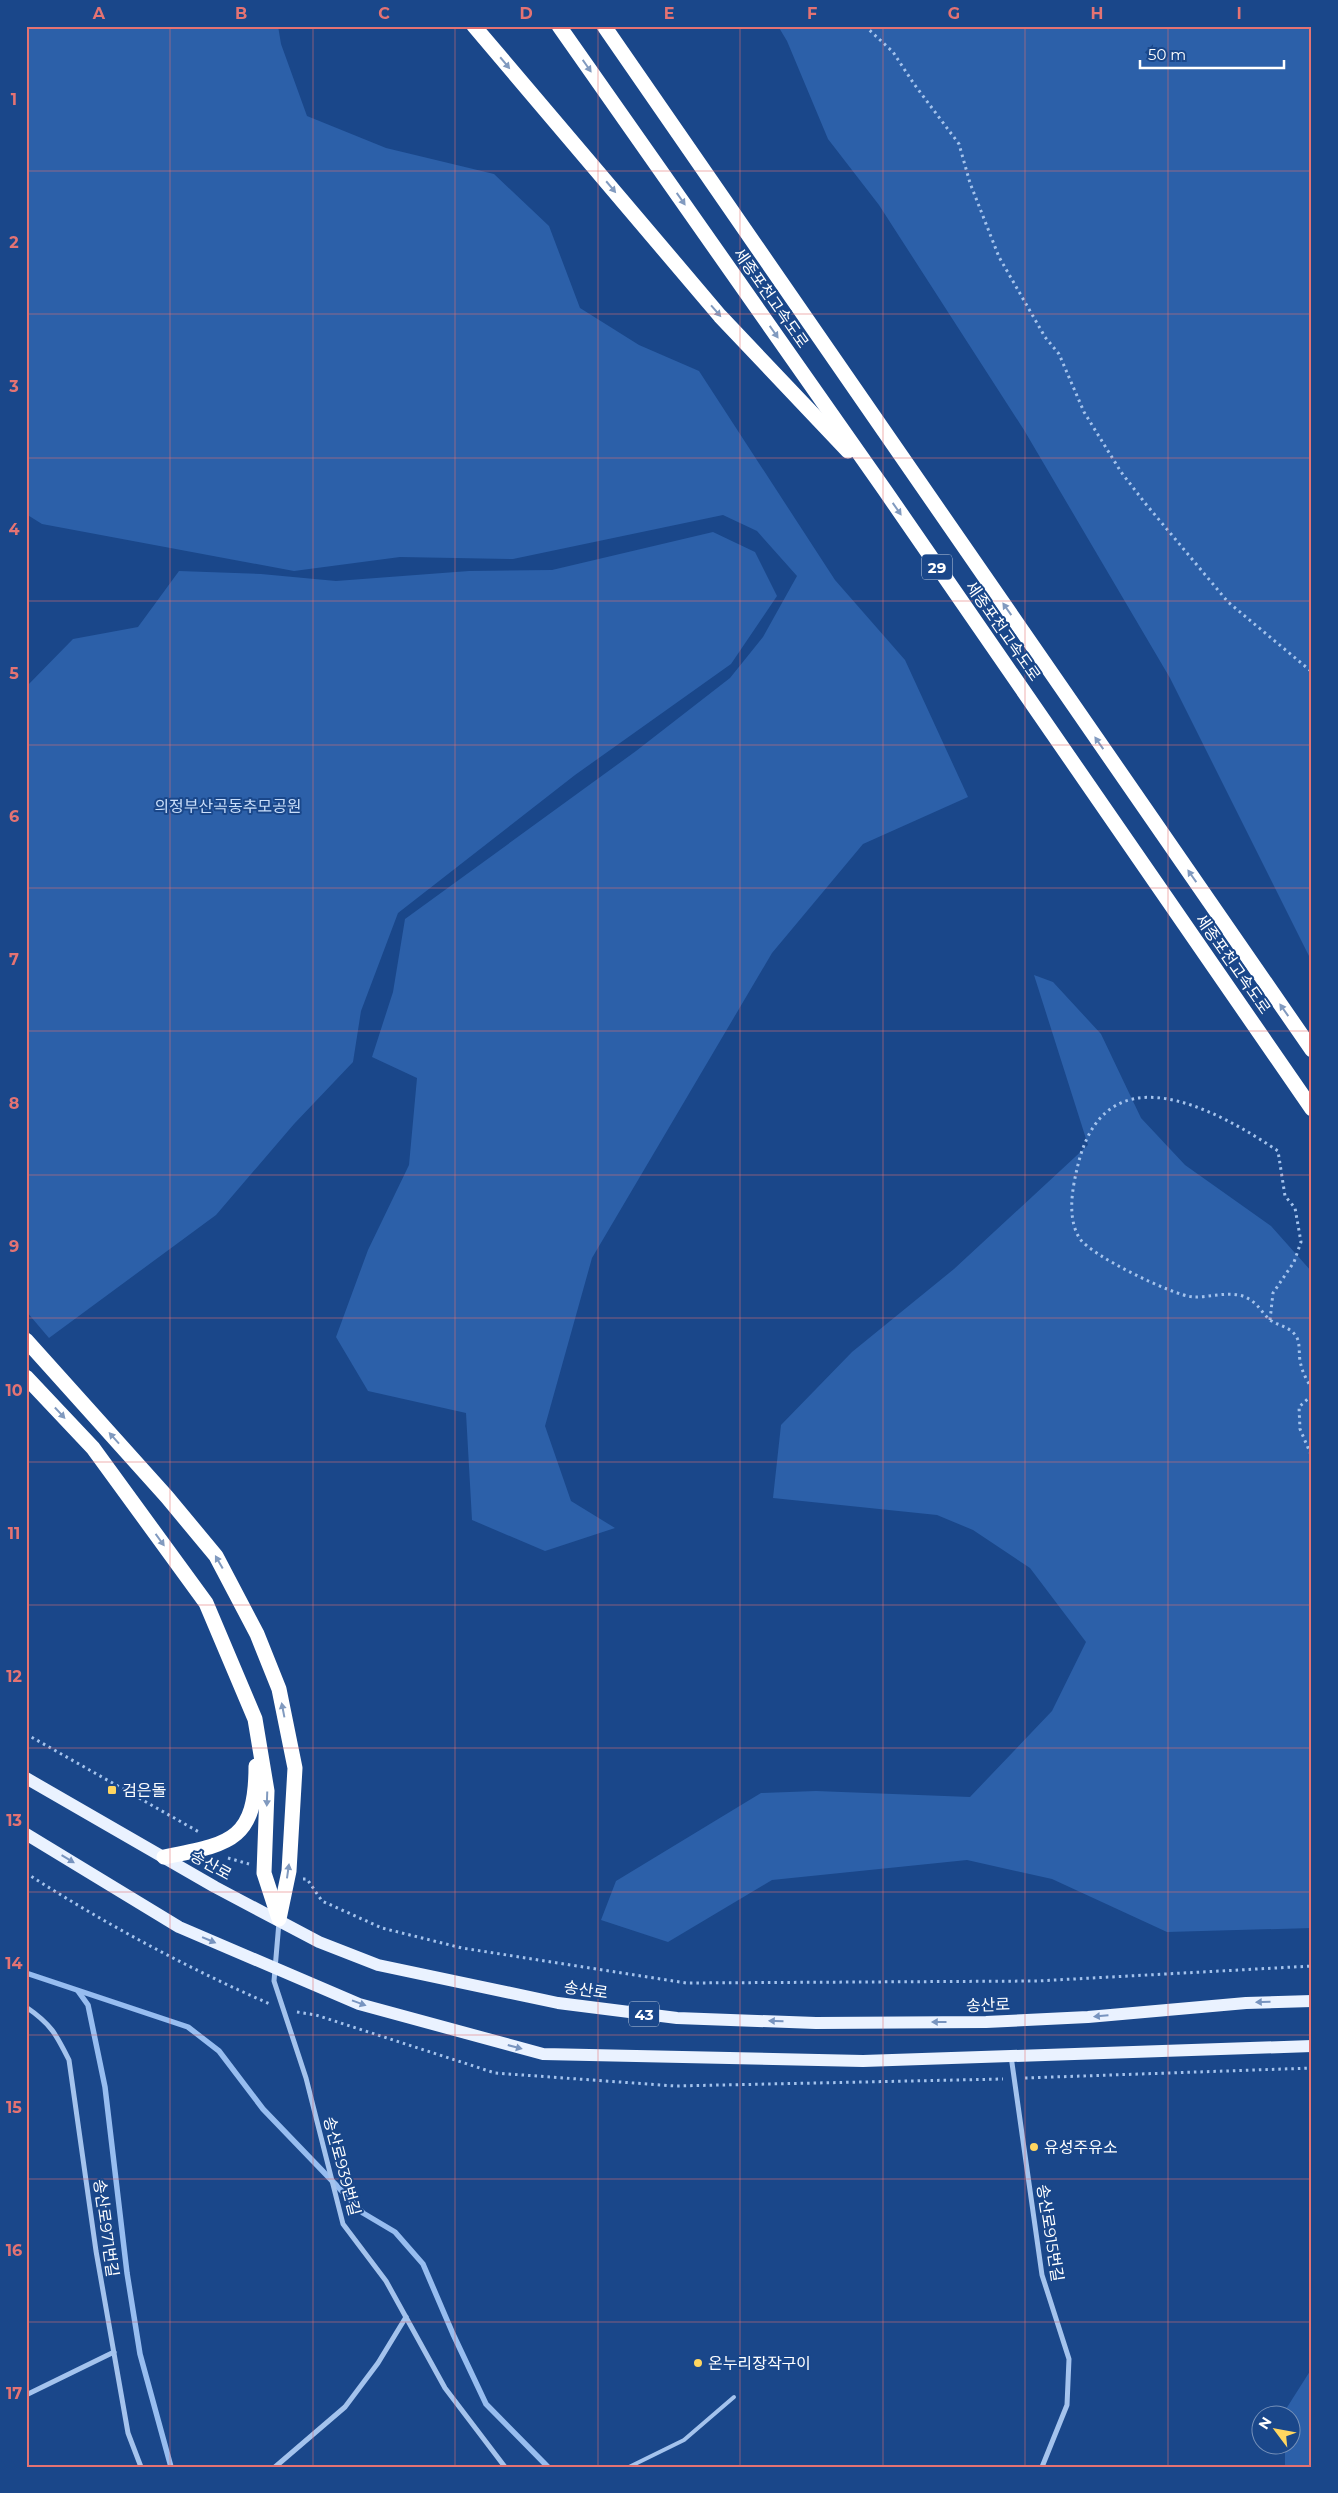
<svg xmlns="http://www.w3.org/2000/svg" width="1338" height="2493" font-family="Montserrat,'Noto Sans KR',sans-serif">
<rect width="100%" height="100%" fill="#1a478a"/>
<g fill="#2c60a9">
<path d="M26 26H278L281 44 307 116 386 148 494 174 549 226 580 308 639 345 699 371 835 580 905 660 968 797 863 844 772 953 592 1258 545 1426 571 1501 615 1528 545 1551 472 1520 466 1413 368 1391 336 1337 368 1250 409 1165 417 1078 372 1057 393 992 405 919 636 751 730 678 763 637 797 576 757 531 723 515 513 559 400 557 294 571 42 524 26 514Z"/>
<path d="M778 26H1312V962L1170 678 1024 430 879 205 828 139 787 41Z"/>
<path d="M713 532 755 552 777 596 731 664 575 775 398 913 361 1011 353 1062 294 1124 216 1215 49 1338 26 1311V687L73 639 138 627 179 571 261 574 336 581 469 571 552 570Z"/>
<path d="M1034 975 1053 982 1101 1034 1141 1118 1185 1165 1271 1226 1312 1272V1928L1167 1932 1052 1879 967 1860 772 1880 668 1942 601 1920 616 1881 761 1793 816 1791 970 1797 1052 1711 1086 1642 1030 1568 973 1530 937 1515 773 1498 781 1425 852 1352 954 1269 1088 1145Z"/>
<path d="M1312 2368V2467H1285V2446H1290V2416L1286 2415V2409Z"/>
</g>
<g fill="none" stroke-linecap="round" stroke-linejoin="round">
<g stroke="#97bdf0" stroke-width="5.5">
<path d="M26 1973 188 2027 219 2051 263 2109 363 2213 395 2232 423 2264 453 2334 486 2404 548 2467"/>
<path d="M78 1991 88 2005 105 2087 127 2273 140 2354 171 2467"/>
</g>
<g stroke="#a4c3ed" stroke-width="3" stroke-dasharray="2.5 4" stroke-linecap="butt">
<path d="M865 26 893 52 914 84 959 144 970 183 999 257 1045 337 1059 354 1084 412 1121 472 1145 503 1228 602 1312 672"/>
<path d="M1270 1320 1273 1293 1294 1262 1301 1242 1295 1208 1285 1196 1278 1151C1211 1106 1103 1049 1077 1169 1072 1190 1067 1219 1080 1239 1092 1256 1172 1295 1193 1297 1210 1298 1233 1289 1249 1299 1258 1304 1263 1314 1270 1320 1279 1326 1289 1326 1296 1336 1301 1343 1298 1357 1301 1365 1303 1374 1308 1382 1312 1389"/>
<path d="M1312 1395 1299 1407 1300 1429 1312 1457"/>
<path d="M26 1734 199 1832"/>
<path d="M228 1858 249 1864"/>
<path d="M26 1873C102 1922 187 1968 270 2004"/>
<path d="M303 1879H307L322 1901 382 1928 462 1948 686 1983 1037 1981 1312 1966"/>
<path d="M297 2012 316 2015 495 2073 675 2086 1003 2079"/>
<path d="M1025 2078 1312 2068"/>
</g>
<path stroke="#a4c3ed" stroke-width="4" d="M629 2467 684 2440 734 2397"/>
<g stroke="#a4c3ed" stroke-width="5">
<path d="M279 1922 274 1981 306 2078 343 2224 386 2281 445 2388 505 2467"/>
<path d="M26 2007C51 2024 56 2034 69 2060L96 2251 128 2433 141 2467"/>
<path d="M1011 2056 1042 2275 1069 2359 1067 2405 1042 2467"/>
<path d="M26 2395 114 2352"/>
<path d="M275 2467 345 2407 378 2363 406 2317"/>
</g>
<g stroke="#eaf2ff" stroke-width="12">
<path d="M26 1778 215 1887 319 1942 378 1965 558 2003 677 2018 816 2023 986 2022 1088 2017 1246 2003 1312 2001"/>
<path d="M26 1834 179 1927 359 2004 543 2054 863 2061 1312 2046"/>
</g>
<g stroke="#fff" stroke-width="15">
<path d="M474 26 720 316 848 451"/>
<path d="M559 26 884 489 1312 1109"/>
<path d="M604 26 1312 1050"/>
<path d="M26 1340 167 1497 216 1556 257 1634 279 1689 295 1768 289 1871 279 1919"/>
<path d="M26 1377 93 1448 206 1603 255 1719 267 1791 264 1873 278 1916"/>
<path d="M164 1857C229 1844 256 1842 256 1766"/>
</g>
</g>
<defs><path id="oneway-solid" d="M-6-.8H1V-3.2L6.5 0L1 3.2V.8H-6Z" transform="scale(1.25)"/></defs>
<g fill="#819abf">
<use href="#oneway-solid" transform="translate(505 63) rotate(50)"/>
<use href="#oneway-solid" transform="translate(587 66) rotate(55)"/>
<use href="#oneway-solid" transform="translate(611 187) rotate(50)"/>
<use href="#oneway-solid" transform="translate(681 199) rotate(55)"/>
<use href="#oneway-solid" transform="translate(716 311) rotate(49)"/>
<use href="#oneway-solid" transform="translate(774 332) rotate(55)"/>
<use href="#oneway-solid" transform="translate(897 509) rotate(55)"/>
<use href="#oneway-solid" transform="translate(1007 609) rotate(-125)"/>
<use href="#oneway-solid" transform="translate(1099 743) rotate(-125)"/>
<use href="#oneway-solid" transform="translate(1192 876) rotate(-125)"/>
<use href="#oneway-solid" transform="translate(1284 1010) rotate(-125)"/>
<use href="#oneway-solid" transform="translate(60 1413) rotate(47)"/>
<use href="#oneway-solid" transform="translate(114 1438) rotate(-132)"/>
<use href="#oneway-solid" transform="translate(160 1540) rotate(54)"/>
<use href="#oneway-solid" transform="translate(219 1562) rotate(-120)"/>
<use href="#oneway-solid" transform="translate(283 1710) rotate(-101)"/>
<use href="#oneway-solid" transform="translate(267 1799) rotate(92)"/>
<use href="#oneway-solid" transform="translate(288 1871) rotate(-82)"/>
</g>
<g fill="#7894bf">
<use href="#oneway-solid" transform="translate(68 1859) rotate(31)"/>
<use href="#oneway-solid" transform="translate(209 1940) rotate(23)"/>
<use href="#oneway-solid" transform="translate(1263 2002) rotate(178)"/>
<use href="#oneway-solid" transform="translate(359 2003) rotate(20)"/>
<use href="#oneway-solid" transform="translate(1101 2016) rotate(175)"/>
<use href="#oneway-solid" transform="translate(776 2021) rotate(-178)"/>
<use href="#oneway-solid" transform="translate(939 2022) rotate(180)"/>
<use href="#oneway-solid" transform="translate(515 2047) rotate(15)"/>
</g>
<path fill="none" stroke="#e47373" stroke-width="1" stroke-opacity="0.55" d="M170 26V2467M313 26V2467M455 26V2467M598 26V2467M740 26V2467M883 26V2467M1025 26V2467M1168 26V2467M26 171H1312M26 314H1312M26 458H1312M26 601H1312M26 745H1312M26 888H1312M26 1031H1312M26 1175H1312M26 1318H1312M26 1462H1312M26 1605H1312M26 1748H1312M26 1892H1312M26 2035H1312M26 2179H1312M26 2322H1312"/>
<g fill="#ffd660" stroke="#1a478a" stroke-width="2">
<rect x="107" y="1785" width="10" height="10" rx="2.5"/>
<circle cx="1034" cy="2147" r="5"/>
<circle cx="698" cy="2363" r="5"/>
</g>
<g text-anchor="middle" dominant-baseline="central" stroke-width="4" stroke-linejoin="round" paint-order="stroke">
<g fill="#1a478a" stroke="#bac8dc" stroke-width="1">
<rect x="922" y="554.5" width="30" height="25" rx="4"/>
<rect x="629" y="2001.5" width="30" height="25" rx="4"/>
</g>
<g font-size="15" font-weight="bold" fill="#fff">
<text x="937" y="567">29</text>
<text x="644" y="2014">43</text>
</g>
<g font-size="16" fill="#fff" stroke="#1a478a">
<text transform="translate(771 298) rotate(55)">세종포천고속도로</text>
<text transform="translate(1003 631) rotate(55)">세종포천고속도로</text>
<text transform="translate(1233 964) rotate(55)">세종포천고속도로</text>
<text transform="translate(211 1865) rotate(29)">송산로</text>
<text transform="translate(586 1990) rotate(8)">송산로</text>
<text transform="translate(988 2005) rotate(-2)">송산로</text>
<text transform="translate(342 2166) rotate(75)">송산로939번길</text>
<text transform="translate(106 2228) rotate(82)">송산로971번길</text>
<text transform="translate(1050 2233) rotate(81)">송산로915번길</text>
</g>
<g font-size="16" fill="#c9defa" stroke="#1a478a">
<text x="228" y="806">의정부산곡동추모공원</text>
</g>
<g font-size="16" fill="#fff" stroke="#1a478a" text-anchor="start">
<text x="122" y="1790">검은돌</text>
<text x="1044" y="2147">유성주유소</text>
<text x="708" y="2363">온누리장작구이</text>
</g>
</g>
<rect width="1338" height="2493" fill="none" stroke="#1a478a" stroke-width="55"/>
<g transform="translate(1276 2430) rotate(302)"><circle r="24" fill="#1a478a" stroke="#7691b9"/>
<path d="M0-4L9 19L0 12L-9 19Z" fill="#ffd660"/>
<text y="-8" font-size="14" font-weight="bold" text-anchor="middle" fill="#ffffff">N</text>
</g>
<path d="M1140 60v8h144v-8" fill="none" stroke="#ffffff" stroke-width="2.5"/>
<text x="1148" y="60" font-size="15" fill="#ffffff" stroke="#1a478a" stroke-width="4" paint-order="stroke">50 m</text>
<rect x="28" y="28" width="1282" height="2438" fill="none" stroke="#e47373" stroke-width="2"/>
<g font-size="16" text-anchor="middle" font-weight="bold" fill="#e47373">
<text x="99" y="19">A</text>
<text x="241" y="19">B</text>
<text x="384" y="19">C</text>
<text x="526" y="19">D</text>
<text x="669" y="19">E</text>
<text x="812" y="19">F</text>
<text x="954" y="19">G</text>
<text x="1097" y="19">H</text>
<text x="1239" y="19">I</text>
<text x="14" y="105">1</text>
<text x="14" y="248">2</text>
<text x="14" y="392">3</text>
<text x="14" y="535">4</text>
<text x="14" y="679">5</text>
<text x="14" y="822">6</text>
<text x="14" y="965">7</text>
<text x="14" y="1109">8</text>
<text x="14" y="1252">9</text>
<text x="14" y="1396">10</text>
<text x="14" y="1539">11</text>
<text x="14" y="1682">12</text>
<text x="14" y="1826">13</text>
<text x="14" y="1969">14</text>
<text x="14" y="2113">15</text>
<text x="14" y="2256">16</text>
<text x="14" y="2399">17</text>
</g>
</svg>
